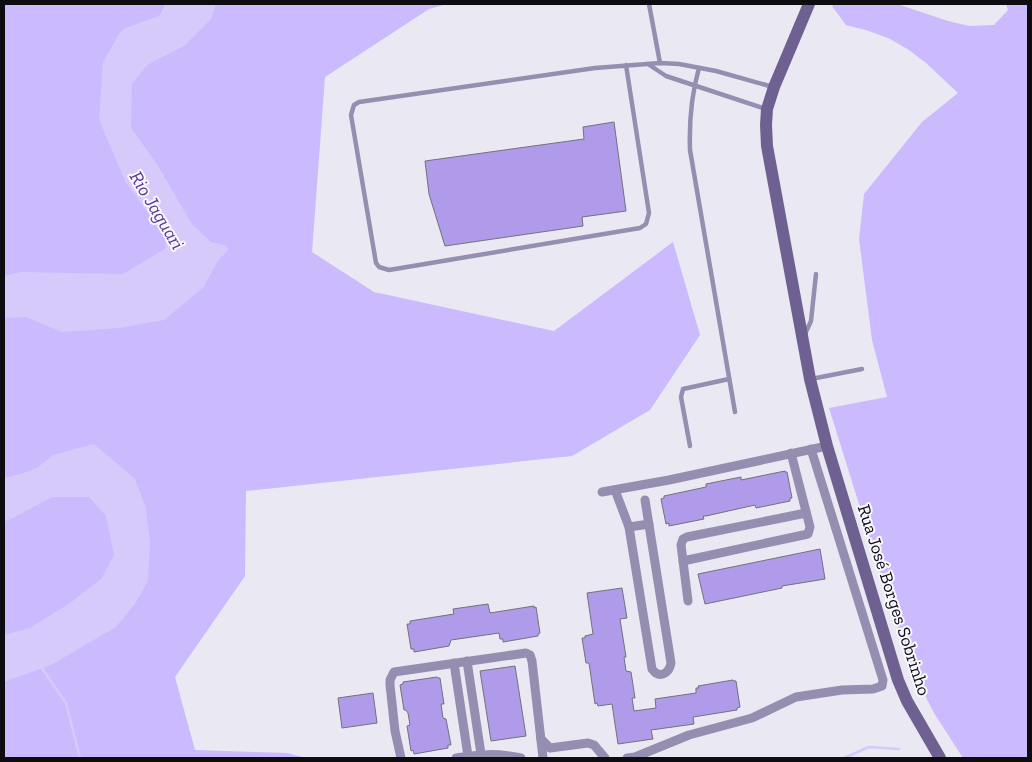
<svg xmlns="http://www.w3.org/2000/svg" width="1032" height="762" font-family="'Zilla Slab',serif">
<rect width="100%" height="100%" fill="#eae8f3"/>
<g fill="#cbbafd">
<path d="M4 4H166L160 16 124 29 162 26 178 4H447L429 9 325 77 312 252 374 292 554 331 673 242 700 335 650 410 572 456 246 491 245 576 175 677 195 750 287 753 306 758H4Z"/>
<path d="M834 4H897L948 21 969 26 994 25 1008 10 1006 4H1028V758H963L934 713 909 664 829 408 887 397 872 340 859 239 864 194 922 122 958 93 926 63 909 50 890 39 869 31 846 25 832 6Z"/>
</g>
<g fill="#d6cafb">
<path d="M166 4H216L211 19 184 46 147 65 132 84 131 128 157 164 192 224 211 242 225 245 229 250 219 259 203 288 164 320 119 328 62 332 26 317 4 318V276L21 272 123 274 166 248 165 236 126 183 99 120 103 62 119 34 124 29 160 16Z"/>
<path d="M94 444 135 479 146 508 150 543 148 581 135 604 116 627 51 665 4 682V635L30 628 70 603 101 579 114 555 106 516 89 497H52L9 520 4 521V491L13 487 53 455Z"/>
</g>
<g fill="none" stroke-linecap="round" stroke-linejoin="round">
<g stroke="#d6cafb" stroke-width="2.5">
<path d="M41 667 66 703 80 758"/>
<path d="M844 758 869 747 899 749"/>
</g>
<path stroke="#d6cafb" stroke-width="16" d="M4 486 22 482 38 476"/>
</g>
<g fill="#b09bea" stroke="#73717a">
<path d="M614 122 626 211 582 217 583 226 445 246 429 194 425 161 584 139 583 127Z"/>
<path d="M785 471V472H787L792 498H790V501L756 508 755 505 706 516H703L704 519 669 526V523L666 524 661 499 664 498V496L706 487V484L741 477V480Z"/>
<path d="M820 549 825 579 782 586V588L705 604 698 574Z"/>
<path d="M622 588 627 618 620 619 626 657H624L626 671 631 672 635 698H632L634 711 656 708 655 699 696 693V688H699L698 686 733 680 734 681H736L740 707 737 708V710L693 717 694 724 651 730 653 739 618 744 612 704 598 706 597 703 595 704 589 663H586L582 638H585V636L593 634 587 593Z"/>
<path d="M488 604 490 613 534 606V608L536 607 540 633 538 634V636L503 642V639H500L499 633 451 640 449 646 414 652V649H411L407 624H410V621L454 614 453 609Z"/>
<path d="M515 666 526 736 491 741 480 671Z"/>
<path d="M437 677 438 678H440L444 704H441L443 718 446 719 451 745H448V748L414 754 413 750 411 751 407 726 410 725 408 713 406 710H404L400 685 403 684V682Z"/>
<path d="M373 693 377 723 342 728 338 698Z"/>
</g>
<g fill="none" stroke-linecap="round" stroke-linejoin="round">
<g stroke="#968eb0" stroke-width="4.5">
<path d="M649 4 660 63"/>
<path d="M648 64 666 76 766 109"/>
<path d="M626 65 649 213 646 224 640 228 389 270 379 267 376 263 351 115 354 105 359 102 595 68 660 63 679 64 716 71 773 87"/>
<path d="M699 68C691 96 689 121 690 150L735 412"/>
<path d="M805 334 811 321 816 274"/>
<path d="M811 379 862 369"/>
<path d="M690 446 681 397 683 389 729 379"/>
</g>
<g stroke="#968eb0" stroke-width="9">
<path d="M615 490 629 527 652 669C659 679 669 674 671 663L645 500"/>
<path d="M602 492 669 480 827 446"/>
<path d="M629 527 649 524"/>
<path d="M683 561 808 534 810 527 791 453"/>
<path d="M688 601 681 545 683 539 687 537 806 513"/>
<path d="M467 661 481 754"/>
<path d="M454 663 468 756"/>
<path d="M541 739 550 748 588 743 594 745 605 758"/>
<path d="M401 758 395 731 390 685V680L394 672 526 653 530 655 532 661 543 758"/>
<path d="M456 758C480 754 497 753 521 758"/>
<path d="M627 758 635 757 689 735 752 718 796 697 842 690 873 689 882 686 883 680 811 449"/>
</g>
<path stroke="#6e6192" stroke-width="12" d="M809 4 774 87 767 109 766 125 767 146 810 379 827 446 898 680 907 701 940 758"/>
</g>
<g text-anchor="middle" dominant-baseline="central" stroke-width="4" stroke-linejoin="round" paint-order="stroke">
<g font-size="18" fill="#0d0c10" stroke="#f8f6fe">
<text transform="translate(894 600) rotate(72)">Rua José Borges Sobrinho</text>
</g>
<g font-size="19" font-style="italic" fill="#583893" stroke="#f8f6fe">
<text transform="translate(157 210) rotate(59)">Rio Jaguari</text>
</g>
</g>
<rect width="1032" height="762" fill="none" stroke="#0d0c10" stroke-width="10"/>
</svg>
